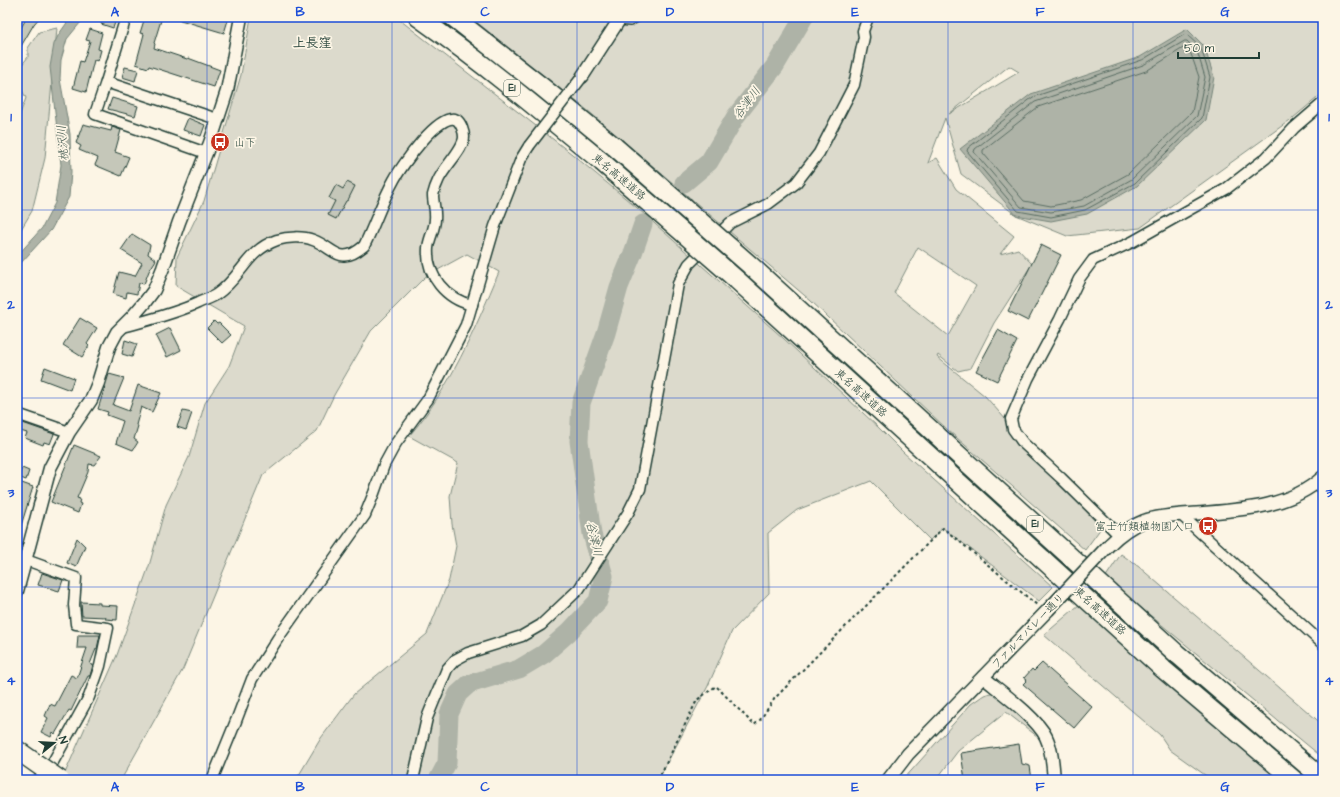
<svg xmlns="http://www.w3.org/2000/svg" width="1340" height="797" font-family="'Architects Daughter','Klee One',sans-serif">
<rect width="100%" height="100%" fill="#fcf5e5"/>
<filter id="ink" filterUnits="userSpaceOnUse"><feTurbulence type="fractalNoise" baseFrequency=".025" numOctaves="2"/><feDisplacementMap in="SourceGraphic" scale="8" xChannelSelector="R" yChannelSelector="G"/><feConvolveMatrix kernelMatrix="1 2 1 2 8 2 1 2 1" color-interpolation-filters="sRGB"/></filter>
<g filter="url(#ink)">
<g fill="#dcdacc" stroke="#7e8c80" fill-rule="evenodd">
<path d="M251 17H396L572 154 636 207 783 338 878 427 903 452 1053 587 1039 601 943 528 930 540 871 481 797 510 768 533 769 593 732 631 708 686 658 780H296L321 738 354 694 427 634 449 580 456 546 452 524 450 496 458 463 409 436C450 389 475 329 499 272L467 254 425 277 371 331 334 395 317 431 263 475 183 669 121 780H62L117 655 149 566 166 505 189 457 205 403 229 366 244 326 176 286 177 257 204 201 241 75Z"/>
<path d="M470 17H624V22L633 17H1323V93L1293 118 1140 228 1067 236 1016 215 961 174 945 118 928 163 937 158 956 189 1014 236 1000 254 1018 249 1032 264 994 323 971 368 958 371 938 355 937 357 985 396 1101 528 1085 550 949 431 811 301 587 110ZM1009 66 1019 72 949 114ZM918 247 976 286 948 336 894 293Z"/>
<path d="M57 28 45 158 32 211 17 236V122L26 98 17 80V71L28 57V48L39 32Z"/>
<path d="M1121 554 1139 567 1323 725V758L1105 578Z"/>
<path d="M1080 604 1285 780H1212L1170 750 1160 735 1044 635Z"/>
<path d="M997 691 1042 740 1006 712 958 751 936 780H903L971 704 984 695Z"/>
</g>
<g fill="#aeb3a7" stroke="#758479">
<path d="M71 17H85L67 39 61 60 60 79 70 134 71 172 69 197 51 230 20 264 17 269V256L42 228 55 203 61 165 50 67 54 44 59 34Z"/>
<path d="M1187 29 1204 46 1214 77 1206 120 1137 186 1087 214 1051 221 1016 215 960 149 1031 94 1140 57Z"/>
</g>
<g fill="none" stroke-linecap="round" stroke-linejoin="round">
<g stroke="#586c62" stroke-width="1">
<path d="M1186 34 1201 48 1210 77 1202 118 1135 183 1085 210 1051 217 1018 211 967 151 968 148 1033 97 1142 60Z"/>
<path d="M1185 41H1187L1197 51 1205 77 1197 116 1132 179 1084 206 1051 212 1021 207 974 152 975 149 1035 102 1143 65Z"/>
<path d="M1184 48 1191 54 1199 77 1192 112 1128 174 1081 200 1051 206 1024 201 983 153V150L1038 107 1146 71Z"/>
</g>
<g stroke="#aeb3a7" stroke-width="19">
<path d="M684 183 709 162 736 116 775 66 804 17"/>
<path d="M438 780 447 763 449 714 458 694 469 684 519 669 544 654 569 632 598 601 604 576 592 534 579 441 581 403 606 333 619 287 633 253 643 224"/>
</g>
</g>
<g fill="#c5c7b9" stroke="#1f3d34">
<path d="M27 17H40L34 24 17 53V35Z"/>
<path d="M103 17H117L113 28 101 24Z"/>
<path d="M145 17H162L154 43 155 44 154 48 187 59 188 58 220 70 214 87 149 66 148 68 136 64 144 34 140 33Z"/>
<path d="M177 17H229L224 33 177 19Z"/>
<path d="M90 29 102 33 98 49 101 50 98 61 94 60 86 92 73 88 80 61 83 62 90 41 86 40Z"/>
<path d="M125 67 138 70 135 81 122 77Z"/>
<path d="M112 98 138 106 135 116 108 109Z"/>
<path d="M188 118 205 125 201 136 183 130Z"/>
<path d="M83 124 111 131 112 127 121 130 115 152 129 157 121 176 95 165 98 158 79 150 81 146 76 143Z"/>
<path d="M347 182 355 186 348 200 346 201 336 219 328 215 335 201 329 198 336 185 343 189Z"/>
<path d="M132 234 150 245 148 254 156 260 149 271 144 284 139 283 137 294 127 292 126 298 113 294 119 272 135 276 142 263 121 250Z"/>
<path d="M1041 245 1061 255 1028 321 1008 311Z"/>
<path d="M80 318 97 328 87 344 89 346 82 357 63 345Z"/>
<path d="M214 321 217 324 219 323 231 335 222 343 207 328Z"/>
<path d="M170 328 181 350 167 357 156 335Z"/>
<path d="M998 330 1017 341 997 381 976 371Z"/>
<path d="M125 340 137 344 132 357 122 354Z"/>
<path d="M45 367 74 378 70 390 41 379Z"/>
<path d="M109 374 124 378 113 405 129 411 138 385 161 393 152 412 141 407 136 425 138 426 134 439 138 442 133 450 116 443 123 421 107 415 108 412 98 409Z"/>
<path d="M183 411 192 413 186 430 177 427Z"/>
<path d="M17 421 54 434 50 444 44 442 43 445 25 438 27 433 17 430Z"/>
<path d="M74 445 101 456 94 465 89 464 88 472 77 498 80 499 79 503 81 504 78 513 51 502Z"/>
<path d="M22 468 29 471 26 480 18 477Z"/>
<path d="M19 482 33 487 19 532 17 531V489Z"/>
<path d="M77 538 85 546 76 567 67 563Z"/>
<path d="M42 573 63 580 59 591 38 585Z"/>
<path d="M81 602 100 603V605L118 606 117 620 105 619 106 617 82 616Z"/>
<path d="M78 635H100L97 649H96L90 664 93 665 90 676H88L71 711 69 710 55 734 53 732 51 737 41 732 48 718 45 716 50 704 55 706 71 675 77 678 87 648H77Z"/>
<path d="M1042 663 1092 707 1074 728 1023 684 1027 680 1024 678 1032 669 1034 671Z"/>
<path d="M1019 744 1022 764 1030 766 1032 780H965L961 753Z"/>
</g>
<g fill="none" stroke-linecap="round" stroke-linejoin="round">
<g stroke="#1f3d34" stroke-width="8">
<path id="service" d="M619 22 630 23 641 17"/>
</g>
<g stroke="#1f3d34" stroke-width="13">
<g id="minor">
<path d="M126 17 106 82 95 114 206 153"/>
<path d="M106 82 217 119"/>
<path d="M123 327C148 320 174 314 198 303 204 300 212 298 217 294 242 277 246 251 277 240 287 237 303 236 313 240 335 248 339 267 364 246 375 224 382 201 394 180 401 167 440 110 457 120 461 123 464 132 464 137 464 149 443 168 438 181 436 185 434 191 433 195 433 203 436 211 435 219 435 229 429 238 428 248 426 276 446 299 472 305"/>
<path d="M17 414 69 432"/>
<path d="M1181 515 1323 644"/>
<path d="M1119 535 1061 478 1023 443 1013 429 1011 419 1028 379 1060 319 1079 279 1093 260 1132 242 1226 189 1266 158 1294 128 1323 103"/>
<path d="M26 560 76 578 74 605 76 624 108 628 100 666 89 697 43 780"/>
<path d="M213 780 214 775 236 721 252 679 278 638 365 515 374 493 384 465 396 443 428 399 466 325 495 226 521 159 529 146"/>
<path d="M413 780 427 718 447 669 455 660 468 653 522 636 541 625 579 589 628 513 640 489 678 284 689 264 730 223 768 204 796 183 819 153 854 85 864 37 863 31 868 17"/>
</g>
</g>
<g stroke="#1f3d34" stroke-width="15">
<g id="tertiary">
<path d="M582 77 621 17"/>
<path d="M1109 545C1119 535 1131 526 1144 521 1159 516 1175 515 1190 514 1235 510 1287 510 1323 477"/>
<path d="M17 591 50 468 69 432 91 400 98 383 109 347 117 332 133 316 145 302 154 290 163 268 179 222 210 143 227 91 241 17"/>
<path d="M983 677C1001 692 1037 718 1046 737 1052 749 1053 767 1054 780"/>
<path d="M888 780 908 754 1048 610"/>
</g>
</g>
<g stroke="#1f3d34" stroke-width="21">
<g id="motorway">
<path d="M418 17C482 62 542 112 602 162"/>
<path d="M453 17 542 87 615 147"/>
<path d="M750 265 1176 653 1323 779"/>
<path d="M737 280 1163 669 1294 780"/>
<path d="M17 770 31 780"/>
</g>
</g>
<path stroke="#1f3d34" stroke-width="2" stroke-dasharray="3 3" stroke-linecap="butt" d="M658 780 697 700 716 686 754 725 760 720 775 698 943 528 1037 605"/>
<use href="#service" stroke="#fcf5e5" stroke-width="5"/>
<use href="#minor" stroke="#fcf5e5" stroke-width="10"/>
<use href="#tertiary" stroke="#fcf5e5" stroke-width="12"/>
<use href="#motorway" stroke="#fcf5e5" stroke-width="18"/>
<g stroke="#1f3d34" stroke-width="13" stroke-linecap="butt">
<path id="minor-bridge" d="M529 146 582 77"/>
</g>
<g stroke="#1f3d34" stroke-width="15" stroke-linecap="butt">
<path id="tertiary-bridge" d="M1048 610 1109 545"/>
</g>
<g stroke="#1f3d34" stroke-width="21" stroke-linecap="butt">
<g id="motorway-bridge">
<path d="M615 147 750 265"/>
<path d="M602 162 737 280"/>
<path d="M17 750 60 780"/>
</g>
</g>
<use href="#minor-bridge" stroke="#fcf5e5" stroke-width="10"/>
<use href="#tertiary-bridge" stroke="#fcf5e5" stroke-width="12"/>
<use href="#motorway-bridge" stroke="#fcf5e5" stroke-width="18"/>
</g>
</g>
<path fill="none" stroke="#1d4ed8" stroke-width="1" stroke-opacity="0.55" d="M207 17V780M392 17V780M577 17V780M763 17V780M948 17V780M1133 17V780M17 210H1323M17 398H1323M17 587H1323"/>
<defs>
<g id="bus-disc" transform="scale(1)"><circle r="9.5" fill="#c8321e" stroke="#fcf5e5"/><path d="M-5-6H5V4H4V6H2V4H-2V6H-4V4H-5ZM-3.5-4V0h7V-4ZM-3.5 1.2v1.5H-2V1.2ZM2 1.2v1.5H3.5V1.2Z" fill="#fff"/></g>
</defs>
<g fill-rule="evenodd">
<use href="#bus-disc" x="220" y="142"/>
<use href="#bus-disc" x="1208" y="526"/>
</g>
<g text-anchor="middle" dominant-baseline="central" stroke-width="3.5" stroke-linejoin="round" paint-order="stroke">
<g fill="#fcf5e5" stroke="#617469" stroke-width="1">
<rect x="504" y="80" width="16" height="16" rx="3"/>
<rect x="1027" y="516" width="16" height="16" rx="3"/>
</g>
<g font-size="10" font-weight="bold" fill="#1f3d34">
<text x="512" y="88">E1</text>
<text x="1035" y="524">E1</text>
</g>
<g font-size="11" fill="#1f3d34" stroke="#fcf5e5" text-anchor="start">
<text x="234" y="142">山下</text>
<text x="1194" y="526" text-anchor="end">富士竹類植物園入口</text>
</g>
<g font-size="11" fill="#1f3d34" stroke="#fcf5e5">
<text transform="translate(619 177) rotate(40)">東名高速道路</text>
<text transform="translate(861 393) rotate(42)">東名高速道路</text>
<text transform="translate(1100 611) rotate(42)">東名高速道路</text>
<text transform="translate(1028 631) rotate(-46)">ファルマバレー通り</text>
</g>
<g font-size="12" font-style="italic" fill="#435a51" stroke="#fcf5e5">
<text transform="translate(747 103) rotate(-53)">谷津川</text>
<text transform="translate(63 143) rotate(-95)">桃沢川</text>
<text transform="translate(594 539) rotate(77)">谷津川</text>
</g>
<g font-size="13" font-weight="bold" fill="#1f3d34" stroke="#fcf5e5">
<text x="312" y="43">上長窪</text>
</g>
</g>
<rect width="1340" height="797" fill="none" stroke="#fcf5e5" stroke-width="44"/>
<g transform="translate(54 743) rotate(72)" stroke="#fcf5e5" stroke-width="3" paint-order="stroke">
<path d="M0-3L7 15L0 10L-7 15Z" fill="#1f3d34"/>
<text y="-6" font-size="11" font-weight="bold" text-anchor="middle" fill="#1f3d34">N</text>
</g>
<path d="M1178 52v6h81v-6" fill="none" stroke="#1f3d34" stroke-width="2"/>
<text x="1184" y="52" font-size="12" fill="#1f3d34" stroke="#fcf5e5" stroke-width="3" paint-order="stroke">50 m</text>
<rect x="22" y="22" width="1296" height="753" fill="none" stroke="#1d4ed8" stroke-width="1.5"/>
<g font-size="13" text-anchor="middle" font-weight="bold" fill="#1d4ed8">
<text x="115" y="16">A</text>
<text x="300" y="16">B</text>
<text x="485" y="16">C</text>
<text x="670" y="16">D</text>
<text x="855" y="16">E</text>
<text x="1040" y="16">F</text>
<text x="1225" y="16">G</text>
<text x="11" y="121">1</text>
<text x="1329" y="121">1</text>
<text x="11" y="309">2</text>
<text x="1329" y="309">2</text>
<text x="11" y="497">3</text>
<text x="1329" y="497">3</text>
<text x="11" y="685">4</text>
<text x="1329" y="685">4</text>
<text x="115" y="791">A</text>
<text x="300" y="791">B</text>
<text x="485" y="791">C</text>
<text x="670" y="791">D</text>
<text x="855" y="791">E</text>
<text x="1040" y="791">F</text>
<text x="1225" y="791">G</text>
</g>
</svg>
